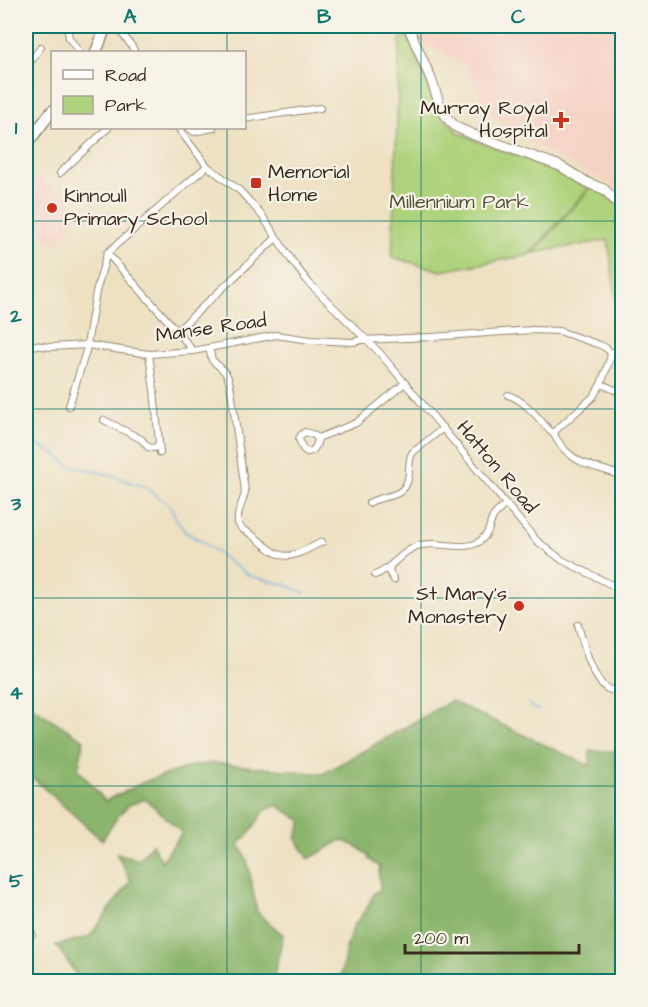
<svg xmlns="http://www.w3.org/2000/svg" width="648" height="1007" font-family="'Architects Daughter',sans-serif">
<rect width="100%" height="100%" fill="#f7f3e8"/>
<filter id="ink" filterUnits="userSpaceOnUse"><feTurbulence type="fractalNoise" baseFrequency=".0167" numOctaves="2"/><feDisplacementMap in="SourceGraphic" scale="12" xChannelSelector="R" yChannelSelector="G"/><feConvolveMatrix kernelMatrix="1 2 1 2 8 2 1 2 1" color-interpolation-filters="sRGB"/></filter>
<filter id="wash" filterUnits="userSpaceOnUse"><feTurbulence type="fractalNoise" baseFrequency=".008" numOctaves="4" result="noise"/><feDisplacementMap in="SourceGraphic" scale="24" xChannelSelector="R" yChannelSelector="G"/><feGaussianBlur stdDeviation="1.35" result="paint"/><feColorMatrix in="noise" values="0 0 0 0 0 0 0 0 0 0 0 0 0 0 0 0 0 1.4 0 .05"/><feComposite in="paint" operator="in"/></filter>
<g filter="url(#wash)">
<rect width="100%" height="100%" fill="#ede1c2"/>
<g fill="#f6d2c4">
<path d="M413 26H622V200L610 184 536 146 509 128 490 113 464 65 420 42Z"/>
<path d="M26 170 75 203 81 213 58 245 26 228Z"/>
</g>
<g fill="#afd37c" stroke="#757e4d" stroke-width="1.5">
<path d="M408 36 438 110 458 132 477 141 551 168 590 187 529 255 441 271 392 257 400 39Z"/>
<path d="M593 185 622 208V305H617L608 240 533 253Z"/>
</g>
<path fill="#8bb56c" stroke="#637045" stroke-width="1.5" d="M451 701 590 766V751H622V981H340L346 949 353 927 367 908 374 893 380 890C381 880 377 876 380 867L370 860 367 854 354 845 341 840 309 859 296 839 302 821 277 805 264 811 249 834 239 844 247 860 257 912 283 935 273 981H74L76 974 56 945 89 937 131 881 116 853 139 860 152 844 162 861 182 833 160 812 145 799 129 805 118 816 102 840 26 772V703L84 740 78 769 105 801 149 780 192 766 216 763 323 774Z"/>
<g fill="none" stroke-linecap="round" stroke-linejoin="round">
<g stroke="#6ab0e1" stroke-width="1.5">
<path d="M26 441 42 447 57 455 68 465 115 476 129 482 146 487 169 505 179 523 185 532 206 544 229 562 250 576 286 585 305 593"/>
<path d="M529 704 533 708 539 710"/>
</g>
</g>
</g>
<g filter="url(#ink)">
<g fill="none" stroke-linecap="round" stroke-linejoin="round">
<g stroke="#948670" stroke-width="8">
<g id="street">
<path d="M67 26 69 38 79 52"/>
<path d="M116 26 131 45 135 52"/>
<path d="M26 68 41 47"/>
<path d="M244 119 320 108"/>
<path d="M178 128 207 166 239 190 252 204 263 217 292 261 309 283 379 352 537 541 562 560 622 590"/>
<path d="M189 128 194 132 213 128"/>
<path d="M60 173 108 128"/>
<path d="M107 253 177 331 193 351"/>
<path d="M177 331 276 238"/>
<path d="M26 344 50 347 87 345 149 354 193 351 276 335 310 340 353 342 361 340 431 337 532 330 559 331 600 345 606 348 611 353 613 352 622 353"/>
<path d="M209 348 212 360C226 373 227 370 231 390L245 491C244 502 236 511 238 523L242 529 251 534C284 561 283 562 322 542"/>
<path d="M149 354 154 390 160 453"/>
<path d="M601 384 622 393"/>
<path d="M508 395C526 401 538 418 551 432L554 434C556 440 560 444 565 450 584 469 601 466 622 477"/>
<path d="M69 406 86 351 96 292 107 253 207 166"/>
<path d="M104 420 141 439 148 447 153 448 157 447 158 444"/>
<path d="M554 434 556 430 593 397 601 384 610 359 611 353"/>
<path d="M318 438C317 445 315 452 307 452L303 449 299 439 301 435 305 432 312 434 318 438 356 423 405 383"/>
<path d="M369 503C380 495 402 499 407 482 411 473 407 463 412 453L443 428"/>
<path d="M390 567 389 572 394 580"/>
<path d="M375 575C392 569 400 552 417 546 436 539 465 553 480 541 491 532 488 527 493 517 496 512 502 508 506 504"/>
<path d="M578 625C583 642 592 681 608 689 612 691 618 690 622 690"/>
<path d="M26 934H32"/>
</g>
</g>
<g stroke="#948670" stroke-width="11">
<path id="secondary" d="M408 26 431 79 441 108 448 119 456 127 474 135 560 166 590 184 604 189 622 208"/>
</g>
<g stroke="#948670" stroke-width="13">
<g id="primary">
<path d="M96 52 106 26"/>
<path d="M26 145 52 111"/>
</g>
</g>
<use href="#street" stroke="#fff" stroke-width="6"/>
<use href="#secondary" stroke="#fff" stroke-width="9"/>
<use href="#primary" stroke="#fff" stroke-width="10"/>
</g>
</g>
<path fill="none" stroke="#0f766e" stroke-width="1.5" stroke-opacity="0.55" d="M227 26V52M421 26V982M227 128V982M26 221H622M26 409H622M26 598H622M26 786H622"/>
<g fill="#c8321e" stroke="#f7f3e8" stroke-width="2">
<path d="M558 111h6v6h6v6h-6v6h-6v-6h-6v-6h6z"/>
<rect x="250" y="177" width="12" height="12" rx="3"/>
<circle cx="52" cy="208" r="6"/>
<circle cx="519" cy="606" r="6"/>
</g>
<g text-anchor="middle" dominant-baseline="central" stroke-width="4.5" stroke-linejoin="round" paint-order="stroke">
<g font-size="20" fill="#3b2a1e" stroke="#f7f3e8" text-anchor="end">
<text x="548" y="108">Murray Royal<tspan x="548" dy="23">Hospital</tspan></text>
<text x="268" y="172" text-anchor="start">Memorial<tspan x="268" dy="23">Home</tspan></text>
<text x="64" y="196" text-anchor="start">Kinnoull<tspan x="64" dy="23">Primary School</tspan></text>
<text x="507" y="594">St Mary's<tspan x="507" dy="23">Monastery</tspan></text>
</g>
<g font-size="20" fill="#585436" stroke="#f7f3e8">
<text x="459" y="202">Millennium Park</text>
</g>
<g font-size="20" fill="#3b2a1e" stroke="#f7f3e8">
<text transform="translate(211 328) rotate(-8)">Manse Road</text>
<text transform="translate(497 467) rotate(50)">Hatton Road</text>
</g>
</g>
<rect width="648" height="1007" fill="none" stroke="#f7f3e8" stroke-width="66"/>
<rect x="51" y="51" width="195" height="78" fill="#f7f3e8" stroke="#aca397" stroke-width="1.5"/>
<rect x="63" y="70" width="30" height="9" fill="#ffffff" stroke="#aca397" stroke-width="1.5"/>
<text x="105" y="81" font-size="18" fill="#3b2a1e">Road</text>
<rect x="63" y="96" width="30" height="18" fill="#afd37c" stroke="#aca397" stroke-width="1.5"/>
<text x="105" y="111" font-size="18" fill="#3b2a1e">Park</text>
<path d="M405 944v9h174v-9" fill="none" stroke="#3b2a1e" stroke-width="3"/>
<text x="414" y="944" font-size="18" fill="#3b2a1e" stroke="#f7f3e8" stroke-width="4.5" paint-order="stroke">200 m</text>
<rect x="33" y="33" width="582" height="941" fill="none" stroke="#0f766e" stroke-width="2"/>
<g font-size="20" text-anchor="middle" font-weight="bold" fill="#0f766e">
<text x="130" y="23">A</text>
<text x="324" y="23">B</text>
<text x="518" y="23">C</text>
<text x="16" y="134">1</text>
<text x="16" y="322">2</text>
<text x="16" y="510">3</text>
<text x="16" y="699">4</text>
<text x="16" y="887">5</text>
</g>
</svg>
